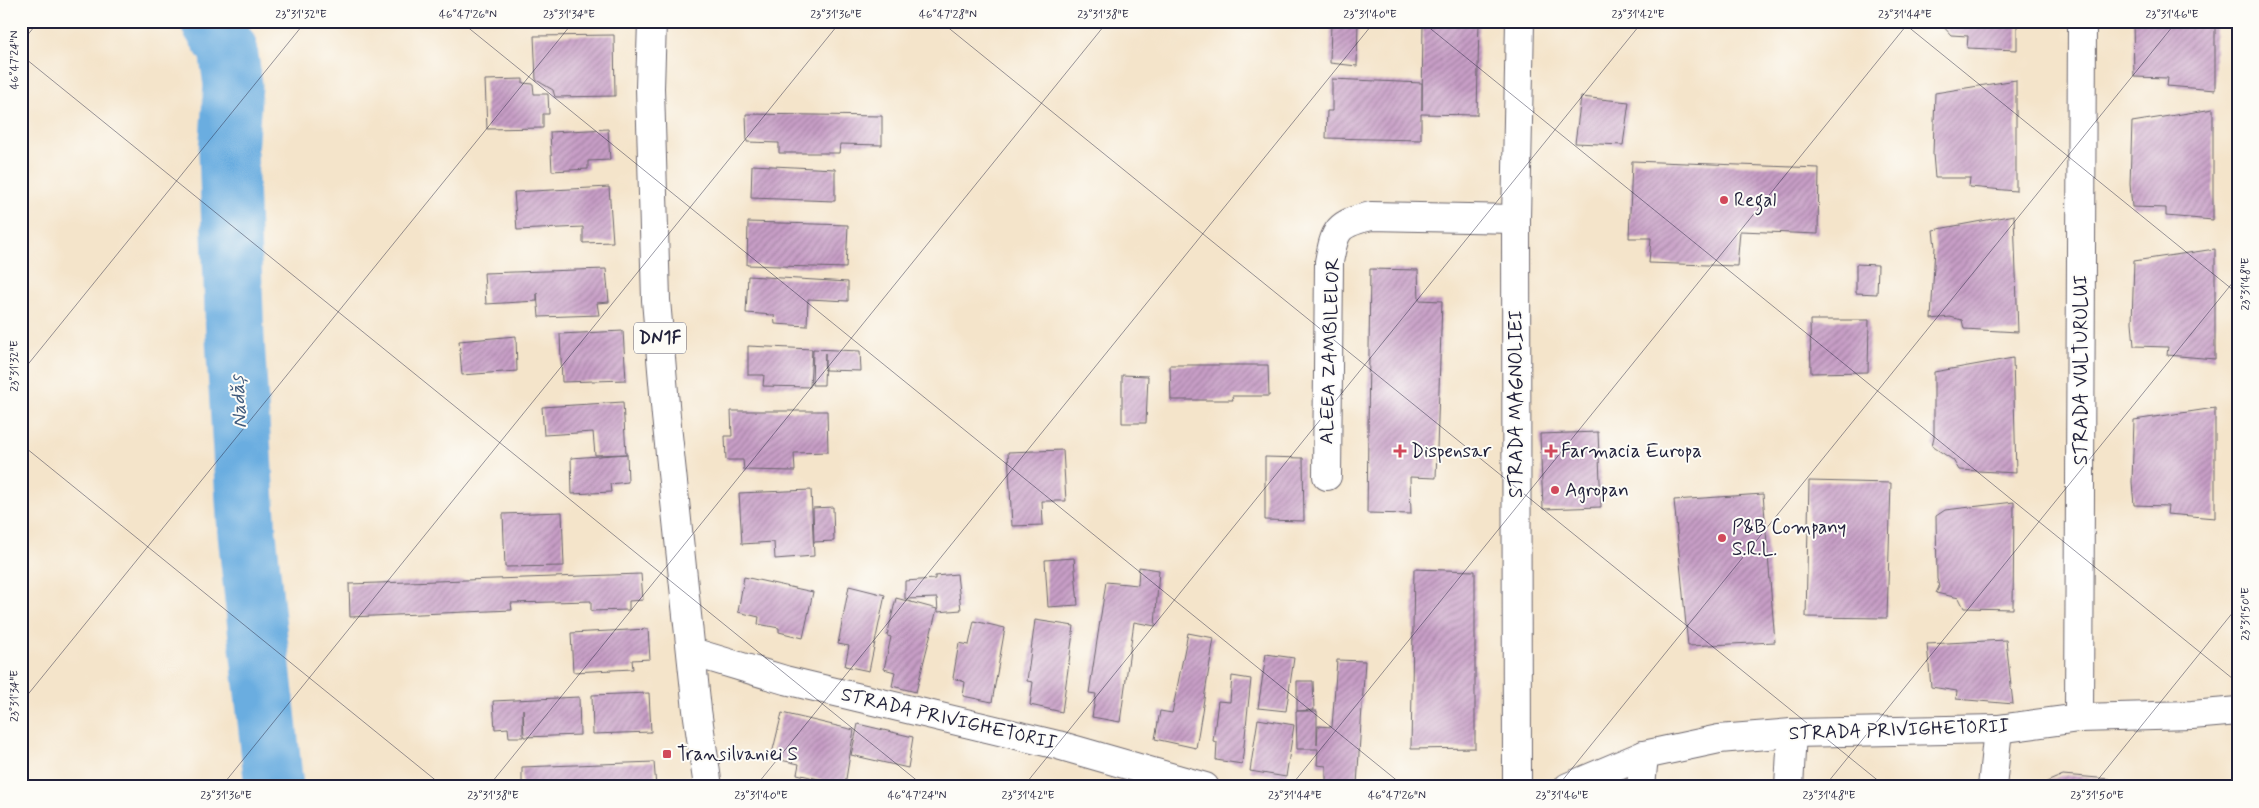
<svg xmlns="http://www.w3.org/2000/svg" width="2259" height="808" font-family="Mynerve,sans-serif">
<defs>
<pattern id="building-hatch" width="6" height="6" patternUnits="userSpaceOnUse" patternTransform="scale(1.25)"><rect width="6" height="6" fill="#c79ec6"/><path d="M-1 1l2-2M0 6l6-6M5 7l2-2" fill="none" stroke="#a180a2"/></pattern>
</defs>
<rect width="100%" height="100%" fill="#fdfcf7"/>
<filter id="ink" filterUnits="userSpaceOnUse"><feTurbulence type="fractalNoise" baseFrequency=".02" numOctaves="2"/><feDisplacementMap in="SourceGraphic" scale="10" xChannelSelector="R" yChannelSelector="G"/><feConvolveMatrix kernelMatrix="1 2 1 2 8 2 1 2 1" color-interpolation-filters="sRGB"/></filter>
<filter id="wash" filterUnits="userSpaceOnUse"><feTurbulence type="fractalNoise" baseFrequency=".0096" numOctaves="4" result="noise"/><feDisplacementMap in="SourceGraphic" scale="20" xChannelSelector="R" yChannelSelector="G"/><feGaussianBlur stdDeviation="1.12" result="paint"/><feColorMatrix in="noise" values="0 0 0 0 0 0 0 0 0 0 0 0 0 0 0 0 0 1.4 0 .05"/><feComposite in="paint" operator="in"/></filter>
<g filter="url(#wash)">
<rect width="100%" height="100%" fill="#f4e4ca"/>
<g fill="none" stroke-linecap="round" stroke-linejoin="round">
<path stroke="#6bade0" stroke-width="59" d="M210 21 228 49 233 85 228 152 235 339 247 534 274 787"/>
</g>
<g id="blocks">
<g fill="url(#building-hatch)">
<path d="M1331 21H1358L1357 66 1330 63Z"/>
<path d="M1423 21H1479L1477 115 1421 114V140L1326 138 1327 111H1332V79L1422 83V110Z"/>
<path d="M1941 21H2017V50L1967 48 1968 36 1951 35 1942 25Z"/>
<path d="M2133 21H2215V90L2167 86 2168 78 2134 77Z"/>
<path d="M614 35 615 96 555 97 553 90 536 80 534 36Z"/>
<path d="M523 79V83L533 84 534 94H548L549 114H543V128L487 129 485 80Z"/>
<path d="M2016 80V191L1969 187 1970 178H1935L1933 154 1935 93Z"/>
<path d="M1581 97 1629 102 1623 145 1575 143Z"/>
<path d="M2213 109V220L2166 216V208L2132 207 2130 184 2132 122Z"/>
<path d="M746 114 882 116V145L840 144 839 153H779V143L747 142Z"/>
<path d="M608 129 610 160 588 161V169L552 171 550 132Z"/>
<path d="M1632 161 1819 168 1818 234 1740 231 1737 266 1649 263 1651 238H1629Z"/>
<path d="M752 165 835 169V201L751 198Z"/>
<path d="M609 187 613 242 583 243V227L517 230 514 192Z"/>
<path d="M2014 215 2018 332 1964 329 1962 320 1950 317 1931 319 1935 247 1933 230Z"/>
<path d="M748 222 848 225 846 268 747 265Z"/>
<path d="M2215 249V359L2167 355 2168 347 2134 346 2132 322 2134 261Z"/>
<path d="M1856 264 1878 265 1877 294 1856 293Z"/>
<path d="M606 269 609 302 597 303 599 315 539 317 537 293V301L486 304 484 273Z"/>
<path d="M1370 269 1418 270 1419 300 1442 301 1436 478 1410 477 1411 514 1367 513Z"/>
<path d="M748 276 848 282V301L808 299 807 326 775 324 774 315 746 313Z"/>
<path d="M1810 320H1869L1868 372 1811 373Z"/>
<path d="M623 331 626 380 562 382 560 334Z"/>
<path d="M516 336 517 371 462 375 459 341Z"/>
<path d="M748 346 812 349 810 387 763 386 764 375H748Z"/>
<path d="M813 349 860 351 861 371 825 370V353L824 385H812Z"/>
<path d="M2013 358 2016 473 1959 470 1953 460 1932 446 1934 438V372Z"/>
<path d="M1170 365H1268L1269 396H1232L1233 400H1171Z"/>
<path d="M1122 375 1148 376 1146 423H1122Z"/>
<path d="M623 402 626 454 595 455 593 432 544 435 542 407Z"/>
<path d="M2215 408V518L2167 514 2168 506 2134 505 2132 482 2134 420Z"/>
<path d="M731 411H827L828 452 794 453 795 471 744 470 743 460H726L725 436H732Z"/>
<path d="M1598 432 1601 507 1543 509 1540 434Z"/>
<path d="M1063 450 1066 501H1042L1043 525 1012 526 1008 452Z"/>
<path d="M627 454 628 482 610 484 611 492 572 494 571 458Z"/>
<path d="M1265 457 1303 458 1304 521 1265 520Z"/>
<path d="M1809 481 1891 483 1887 618 1806 617Z"/>
<path d="M811 490 814 556 775 559 774 542 742 544 739 493Z"/>
<path d="M1763 494 1775 642 1688 646 1674 500Z"/>
<path d="M2014 502 2013 609 1964 608 1959 598 1936 593 1939 587 1937 579 1936 516 1945 510Z"/>
<path d="M833 507 834 541 814 542 813 508Z"/>
<path d="M562 512 564 566 505 567 503 514Z"/>
<path d="M1074 558 1078 605 1048 607 1045 560Z"/>
<path d="M1139 567 1159 570 1155 626 1134 622 1120 722 1092 717 1096 694 1089 693 1106 582 1138 585Z"/>
<path d="M1414 569 1475 571V748L1411 749Z"/>
<path d="M641 574 643 600 629 601V610L591 611V601L511 603 512 610 350 617 349 584Z"/>
<path d="M957 574 961 610 938 612 937 598 905 599V581L935 579V576Z"/>
<path d="M744 577 813 592 803 638 779 632V628L758 624 759 617 738 612Z"/>
<path d="M849 586 885 595 869 671 845 666 849 646 838 644Z"/>
<path d="M896 598 937 609 916 692 892 686 895 672 884 669 891 637 887 636Z"/>
<path d="M1035 620 1074 626 1062 712 1030 705 1033 682 1027 681Z"/>
<path d="M974 621 1005 628 992 702 963 696 965 682 953 678 959 643 969 645Z"/>
<path d="M648 629 650 659 632 660 633 669 573 672 571 633Z"/>
<path d="M1188 633 1214 638 1196 748 1155 739 1160 711 1172 713Z"/>
<path d="M2006 640 2013 704 1956 699 1957 691 1931 687 1927 644Z"/>
<path d="M1266 654 1294 658 1286 711 1258 708Z"/>
<path d="M1337 660 1365 661 1357 785 1326 782V766L1317 765 1318 749H1297L1296 711H1317V745L1318 726 1332 727Z"/>
<path d="M1232 676 1251 679 1242 764 1216 760 1217 742 1213 741 1218 701 1230 702Z"/>
<path d="M1297 681H1313L1314 710 1297 711Z"/>
<path d="M649 693 651 732 593 734 592 695Z"/>
<path d="M579 697 580 735 524 737 523 709V737H509L508 728 495 729 493 701Z"/>
<path d="M782 713 854 730 845 785 797 774 799 764 771 758Z"/>
<path d="M1258 719 1294 725 1286 777 1250 771Z"/>
<path d="M858 724 913 737 908 768 851 755Z"/>
<path d="M654 762 656 787H522V767Z"/>
<path d="M2063 775 2110 779 2109 787H2035Z"/>
</g>
</g>
</g>
<g filter="url(#ink)">
<use href="#blocks" fill-opacity="0" stroke="#6c666d" stroke-width="1"/>
<g fill="none" stroke-linecap="round" stroke-linejoin="round">
<g stroke="#6c666d" stroke-width="30">
<g id="street">
<path d="M1327 476 1329 262C1335 229 1337 224 1371 216L1516 219"/>
<path d="M692 652 785 680 1058 745 1205 787"/>
<path d="M2079 718 2082 21"/>
<path d="M1517 787 1516 219 1520 21"/>
<path d="M1568 787 1644 755 1719 739 1792 733 1998 729 2079 718 2192 715 2238 711"/>
<path d="M1641 787 1644 755"/>
<path d="M1789 787 1792 733"/>
<path d="M1992 787 1998 729"/>
</g>
</g>
<g stroke="#6c666d" stroke-width="30">
<path id="primary" d="M652 21 650 88 656 300 666 416 697 710 708 787"/>
</g>
<use href="#street" stroke="#fff" stroke-width="28"/>
<use href="#primary" stroke="#fff" stroke-width="28"/>
</g>
</g>
<path fill="none" stroke="#22223b" stroke-width="1" stroke-opacity="0.45" d="M460 21 1405 787M940 21 1886 787M1421 21 2238 683M1901 21 2238 294M21 43 39 21M21 55 925 787M21 373 306 21M21 444 444 787M21 703 574 21M221 787 841 21M488 787 1108 21M755 787 1375 21M1023 787 1643 21M1290 787 1910 21M1557 787 2177 21M1824 787 2238 276M2092 787 2238 606"/>
<g fill="#d1495b" stroke="#fdfcf7" stroke-width="2">
<circle cx="1724" cy="200" r="5"/>
<path d="M1397.5 443.5h5v5h5v5h-5v5h-5v-5h-5v-5h5z"/>
<path d="M1548.5 443.5h5v5h5v5h-5v5h-5v-5h-5v-5h5z"/>
<circle cx="1555" cy="490" r="5"/>
<circle cx="1722" cy="538" r="5"/>
<rect x="662" y="749" width="10" height="10" rx="2.5"/>
</g>
<g text-anchor="middle" dominant-baseline="central" stroke-width="4" stroke-linejoin="round" paint-order="stroke">
<rect fill="#fdfcf7" stroke="#646373" stroke-width="1" x="634" y="322.5" width="52" height="31" rx="4"/>
<g font-size="18" font-weight="bold" fill="#22223b">
<text x="660" y="338">DN1F</text>
</g>
<g font-size="19" fill="#22223b" stroke="#fdfcf7" text-anchor="start">
<text x="1734" y="200">Regal</text>
<text x="1411" y="451">Dispensar</text>
<text x="1561" y="451">Farmacia Europa</text>
<text x="1565" y="490">Agropan</text>
<text x="1732" y="527">P&amp;B Company<tspan x="1732" dy="22">S.R.L.</tspan></text>
<text x="677" y="754">Transilvaniei S</text>
</g>
<g font-size="19" fill="#22223b" stroke="#fdfcf7">
<text transform="translate(1330 351) rotate(-88)">ALEEA ZAMBILELOR</text>
<text transform="translate(2081 370) rotate(-90)">STRADA VULTURULUI</text>
<text transform="translate(1516 404) rotate(-90)">STRADA MAGNOLIEI</text>
<text transform="translate(949 719) rotate(13)">STRADA PRIVIGHETORII</text>
<text transform="translate(1899 730) rotate(-2)">STRADA PRIVIGHETORII</text>
</g>
<g font-size="20" font-style="italic" fill="#3f5a7d" stroke="#fdfcf7">
<text transform="translate(239 402) rotate(-94)">Nadăș</text>
</g>
</g>
<rect width="2259" height="808" fill="none" stroke="#fdfcf7" stroke-width="55"/>
<rect x="28" y="28" width="2204" height="752" fill="none" stroke="#22223b" stroke-width="2"/>
<g font-size="12" text-anchor="middle" fill="#22223b">
<text x="301" y="18">23°31'32"E</text>
<text x="468" y="18">46°47'26"N</text>
<text x="569" y="18">23°31'34"E</text>
<text x="836" y="18">23°31'36"E</text>
<text x="948" y="18">46°47'28"N</text>
<text x="1103" y="18">23°31'38"E</text>
<text x="1370" y="18">23°31'40"E</text>
<text x="1638" y="18">23°31'42"E</text>
<text x="1905" y="18">23°31'44"E</text>
<text x="2172" y="18">23°31'46"E</text>
<text transform="translate(14 60) rotate(-90)" y="4">46°47'24"N</text>
<text transform="translate(2245 284) rotate(-90)" y="4">23°31'48"E</text>
<text transform="translate(14 366) rotate(-90)" y="4">23°31'32"E</text>
<text transform="translate(2245 614) rotate(-90)" y="4">23°31'50"E</text>
<text transform="translate(14 696) rotate(-90)" y="4">23°31'34"E</text>
<text x="226" y="799">23°31'36"E</text>
<text x="493" y="799">23°31'38"E</text>
<text x="761" y="799">23°31'40"E</text>
<text x="917" y="799">46°47'24"N</text>
<text x="1028" y="799">23°31'42"E</text>
<text x="1295" y="799">23°31'44"E</text>
<text x="1397" y="799">46°47'26"N</text>
<text x="1562" y="799">23°31'46"E</text>
<text x="1829" y="799">23°31'48"E</text>
<text x="2097" y="799">23°31'50"E</text>
</g>
</svg>
